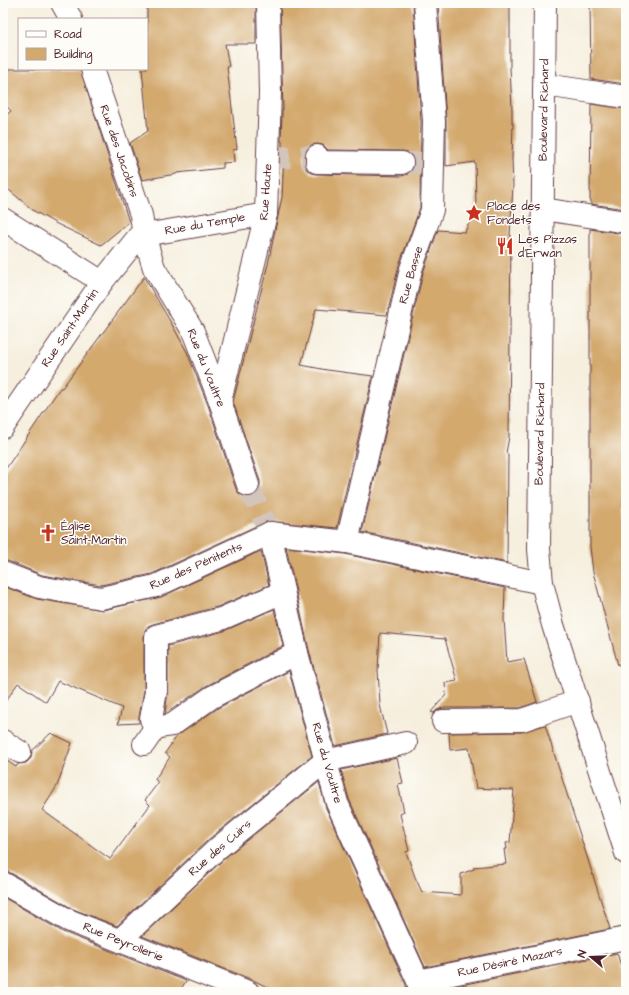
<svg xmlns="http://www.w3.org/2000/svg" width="629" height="995" font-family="'Architects Daughter',sans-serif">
<rect width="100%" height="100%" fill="#fdfcf7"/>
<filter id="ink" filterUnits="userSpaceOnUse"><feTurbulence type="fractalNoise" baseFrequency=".025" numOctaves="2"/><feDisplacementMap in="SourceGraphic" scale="8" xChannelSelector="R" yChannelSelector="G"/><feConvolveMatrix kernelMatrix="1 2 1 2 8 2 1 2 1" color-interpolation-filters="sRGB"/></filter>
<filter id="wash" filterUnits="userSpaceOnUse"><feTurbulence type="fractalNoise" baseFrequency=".012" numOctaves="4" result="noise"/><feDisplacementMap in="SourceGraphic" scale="16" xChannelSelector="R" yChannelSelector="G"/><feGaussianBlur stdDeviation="0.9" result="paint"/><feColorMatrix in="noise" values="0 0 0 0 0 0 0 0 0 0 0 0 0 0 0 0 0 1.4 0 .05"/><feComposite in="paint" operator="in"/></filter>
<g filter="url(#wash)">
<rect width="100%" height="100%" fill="#f6efde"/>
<g id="blocks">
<g fill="#d3a96e" fill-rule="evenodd">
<path d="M147 3H256V44H225L229 67H227L237 149 233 150 234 162 223 163V168L177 173 176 174 142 180 130 143 148 131 142 69H147Z"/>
<path d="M280 3H413L421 121 420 208 399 265 387 315 316 309 301 365 327 370 373 376 337 528 267 521 152 574 101 585 42 575 8 561H3V473L60 388H62L144 277 170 321 187 352 208 405 236 489 240 495 246 497H252L257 494 260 488V481L233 402 268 264 282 197 284 152H282V141H281L282 111 283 109ZM317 144 323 145 328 150 403 151 408 152 413 157 414 164 413 169 408 174 402 176 316 174 311 173 306 169 304 156 306 149 311 145Z"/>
<path d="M438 3H510V67L512 110V123H513L512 159 513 186 510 235H511L509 437 506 453 508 454 507 563 362 532 423 273 438 230 465 232 476 205 475 162 446 166V120Z"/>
<path d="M590 3H626V84L591 79Z"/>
<path d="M3 69H80L129 222 101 245 55 223 34 211 3 185V118L11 111 3 102Z"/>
<path d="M591 104 626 109V209L591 204V200H590Z"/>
<path d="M590 229 626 234V508H623L626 547V664L618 665 593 572 590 547Z"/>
<path d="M286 547 345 554 505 588 504 619 507 662 524 659 537 702 520 708H443L437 710 434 713 431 712 446 695 445 683 457 681 445 639 380 633 378 670 380 705 387 734 335 746 309 650Z"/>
<path d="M261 551 269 585 217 607 153 624 148 626 145 630 144 636V690L139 717V723L118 724 122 708 58 681 46 702 18 683 3 705V586L37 599 103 610 161 597Z"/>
<path d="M274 609 283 646 206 686 165 714 168 691V646L224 631Z"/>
<path d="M289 671 312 756 209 839 117 926 73 909 9 872 3 871V758L16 767 18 764 26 763 31 758 32 751 51 733 72 743 57 786 42 810 110 859 150 805 145 800 158 783 155 779 170 757 165 753 177 736 218 708Z"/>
<path d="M545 725 610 929 425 967 349 799 341 770 397 758 403 783 398 784 404 812 400 814 409 851 406 852 415 877 422 892 461 895V874L474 869V867L506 864 504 849H507L506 843 510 842 514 790 476 788 469 748 450 750 449 733 522 732Z"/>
<path d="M319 782 326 808 406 985 407 992H277L253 980 142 936 226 857Z"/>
<path d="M3 897 63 932 186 981 179 992H3Z"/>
<path d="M617 953 626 982V992H432V991Z"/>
</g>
</g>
</g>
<g filter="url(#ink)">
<use href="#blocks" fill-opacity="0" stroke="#643e46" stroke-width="1"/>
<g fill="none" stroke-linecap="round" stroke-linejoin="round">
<g stroke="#d4c5ba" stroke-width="22" stroke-dasharray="22 11" stroke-linecap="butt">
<path d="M268 158 317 156"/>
<path d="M402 163H433"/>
<path d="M248 485 270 533"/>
</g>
<g stroke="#643e46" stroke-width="24">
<g id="minor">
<path d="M62 3 71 19"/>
<path d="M545 3 539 549 542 583 553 625 626 853"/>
<path d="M92 69 141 215 144 235 154 268 193 331 220 401 248 485"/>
<path d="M545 85 626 97"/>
<path d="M317 156V162L402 163"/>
<path d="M543 209 626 222"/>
<path d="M3 219 102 282"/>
<path d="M220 401 266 214 270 93 268 3"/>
<path d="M3 427 102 282 139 236 266 214"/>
<path d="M270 533 297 653 337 803 418 981 420 992"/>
<path d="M270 533 347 542 542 583"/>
<path d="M347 542 411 269 432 210 434 121 425 3"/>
<path d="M3 573 39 587 101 598 156 586 270 533"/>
<path d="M443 721 522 720 578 701"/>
<path d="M155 728 172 725 212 697 297 653"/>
<path d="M3 741 20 752"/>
<path d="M144 744 155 728 151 719 156 691V636L221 619 283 592"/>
<path d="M3 883 68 920 248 992"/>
<path d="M120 940 218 848 325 761 406 743"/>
<path d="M418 981 626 938"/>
</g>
</g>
<use href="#minor" stroke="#fff" stroke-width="22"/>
</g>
</g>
<defs>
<g id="sight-bare" transform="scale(1.38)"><path d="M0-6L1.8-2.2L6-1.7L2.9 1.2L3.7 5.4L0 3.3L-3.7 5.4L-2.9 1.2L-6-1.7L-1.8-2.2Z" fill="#c8321e" stroke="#fdfcf7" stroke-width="2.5" paint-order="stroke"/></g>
<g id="restaurant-bare" transform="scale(1.38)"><path d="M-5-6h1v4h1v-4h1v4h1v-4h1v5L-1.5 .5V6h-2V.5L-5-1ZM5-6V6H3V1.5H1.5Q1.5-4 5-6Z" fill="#c8321e" stroke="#fdfcf7" stroke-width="2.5" paint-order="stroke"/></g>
<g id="church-bare" transform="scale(1.38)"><path d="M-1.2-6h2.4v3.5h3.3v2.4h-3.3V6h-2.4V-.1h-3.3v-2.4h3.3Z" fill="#c8321e" stroke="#fdfcf7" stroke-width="2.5" paint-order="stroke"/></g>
</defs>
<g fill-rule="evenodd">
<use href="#sight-bare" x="474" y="213"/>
<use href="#restaurant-bare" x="505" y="246"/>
<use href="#church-bare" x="48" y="533"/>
</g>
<g text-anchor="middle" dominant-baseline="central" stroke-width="3" stroke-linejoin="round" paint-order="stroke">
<g font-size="12" fill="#4a1f2b" stroke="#fdfcf7">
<text transform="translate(544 110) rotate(-89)">Boulevard Richard</text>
<text transform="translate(119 151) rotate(71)">Rue des Jacobins</text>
<text transform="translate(266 192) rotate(-86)">Rue Haute</text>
<text transform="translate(205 224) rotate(-10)">Rue du Temple</text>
<text transform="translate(411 275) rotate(-74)">Rue Basse</text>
<text transform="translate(70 328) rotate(-56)">Rue Saint-Martin</text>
<text transform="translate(206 368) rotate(68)">Rue du Voultre</text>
<text transform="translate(540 434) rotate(-89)">Boulevard Richard</text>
<text transform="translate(196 566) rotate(-24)">Rue des Pénitents</text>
<text transform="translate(327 763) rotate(74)">Rue du Voultre</text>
<text transform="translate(220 848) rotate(-41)">Rue des Cuirs</text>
<text transform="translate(123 942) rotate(22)">Rue Peyrollerie</text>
<text transform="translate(510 962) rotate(-12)">Rue Désiré Mazars</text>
</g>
<g font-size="12" fill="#4a1f2b" stroke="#fdfcf7" text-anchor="start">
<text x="487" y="206">Place des<tspan x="487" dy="14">Fondets</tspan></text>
<text x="518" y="239">Les Pizzas<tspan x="518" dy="14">d'Erwan</tspan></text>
<text x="61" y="526">Église<tspan x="61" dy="14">Saint-Martin</tspan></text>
</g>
</g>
<rect width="629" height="995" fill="none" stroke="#fdfcf7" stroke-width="16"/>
<rect x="18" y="18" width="130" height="52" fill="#fdfcf7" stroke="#b5a4a5"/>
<rect x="26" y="31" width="20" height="6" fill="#ffffff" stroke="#b5a4a5"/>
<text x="54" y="38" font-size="12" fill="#4a1f2b">Road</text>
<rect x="26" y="48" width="20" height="12" fill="#d3a96e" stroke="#b5a4a5"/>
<text x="54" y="58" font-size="12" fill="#4a1f2b">Building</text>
<g transform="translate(591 957) rotate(289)" stroke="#fdfcf7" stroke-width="3" paint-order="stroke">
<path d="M0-3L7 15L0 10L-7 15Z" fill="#4a1f2b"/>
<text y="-6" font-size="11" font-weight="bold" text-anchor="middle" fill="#4a1f2b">N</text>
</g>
</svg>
